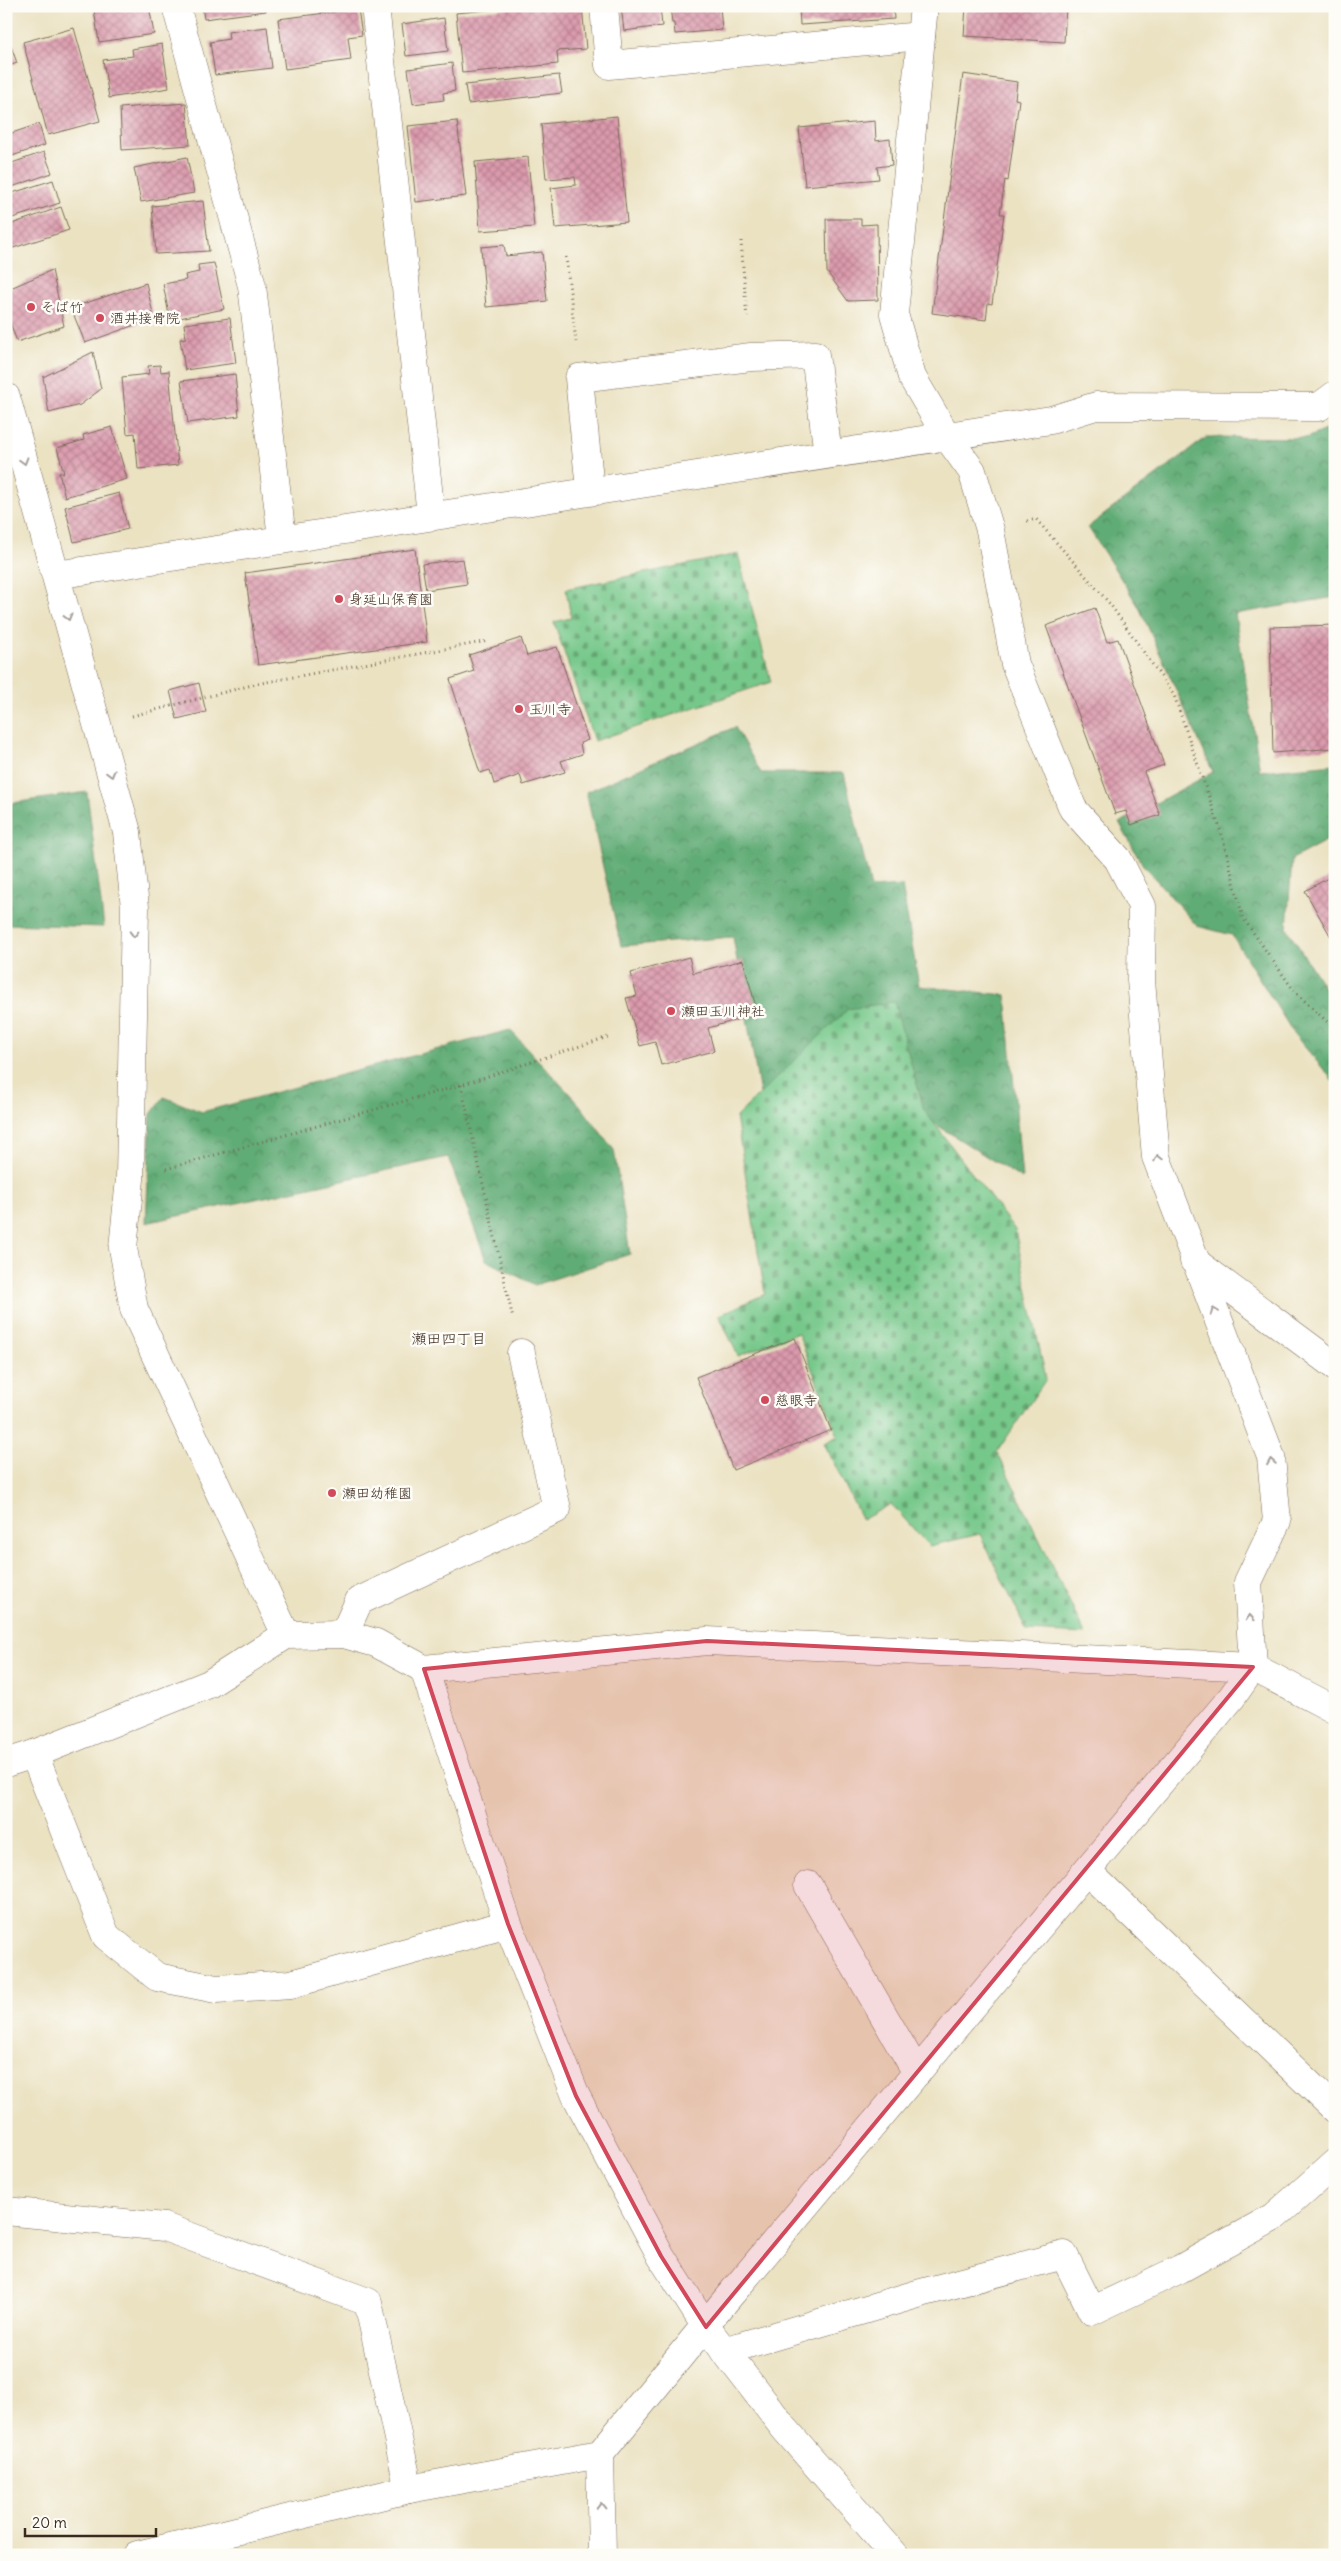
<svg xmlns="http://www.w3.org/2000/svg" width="1341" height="2561" font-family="Delius,'Klee One',sans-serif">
<defs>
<pattern id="forest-crowns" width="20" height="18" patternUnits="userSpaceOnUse" patternTransform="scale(1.25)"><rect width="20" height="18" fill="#60ac76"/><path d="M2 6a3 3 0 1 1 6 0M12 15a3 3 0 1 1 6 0" fill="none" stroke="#508c60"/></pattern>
<pattern id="cemetery-stones" width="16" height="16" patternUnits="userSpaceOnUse" patternTransform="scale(1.25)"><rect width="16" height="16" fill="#76c88a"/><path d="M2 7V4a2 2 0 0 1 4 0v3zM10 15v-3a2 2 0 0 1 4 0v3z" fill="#62a370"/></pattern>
<pattern id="building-cross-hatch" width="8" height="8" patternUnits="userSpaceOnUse" patternTransform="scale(1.25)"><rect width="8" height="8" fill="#db9aad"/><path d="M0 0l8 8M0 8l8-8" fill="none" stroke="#b37e8c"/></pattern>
</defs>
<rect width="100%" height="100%" fill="#fdfcf7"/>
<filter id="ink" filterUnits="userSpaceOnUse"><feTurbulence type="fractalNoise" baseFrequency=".02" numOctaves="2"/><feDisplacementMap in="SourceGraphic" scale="10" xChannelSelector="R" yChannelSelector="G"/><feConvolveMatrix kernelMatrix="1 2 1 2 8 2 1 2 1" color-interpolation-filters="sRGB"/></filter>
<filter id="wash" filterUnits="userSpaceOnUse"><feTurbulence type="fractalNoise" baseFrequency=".0096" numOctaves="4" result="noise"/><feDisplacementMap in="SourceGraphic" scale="20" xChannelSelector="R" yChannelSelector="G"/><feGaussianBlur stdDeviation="1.12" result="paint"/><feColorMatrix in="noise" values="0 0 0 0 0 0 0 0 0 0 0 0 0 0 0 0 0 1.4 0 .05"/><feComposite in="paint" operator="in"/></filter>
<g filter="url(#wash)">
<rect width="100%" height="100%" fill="#ebe2c2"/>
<g fill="url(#forest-crowns)" stroke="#4e6b4a">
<path d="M1335 426V597L1235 614 1260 771 1335 764V836L1292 859 1287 928 1335 1005V1083L1294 1034 1232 935 1197 926 1143 865 1119 823 1213 772 1139 607 1088 527 1207 437 1306 438Z"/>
<path d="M735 727 761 773H844L871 888 902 886 919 986 1006 995 1022 1179 896 1099 876 1015 760 1094 733 937 621 946 586 792Z"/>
<path d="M87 792 104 927 6 924V804Z"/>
<path d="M510 1030 579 1104 614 1150 630 1254 535 1285 486 1260 448 1157 146 1223 151 1114 164 1097 202 1112Z"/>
</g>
<g fill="url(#cemetery-stones)" stroke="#587954">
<path d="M738 554 771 682 594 741 554 622 571 618 566 589Z"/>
<path d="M894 1002 924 1110 1015 1230 1046 1379 997 1452 1085 1634 1027 1631 980 1534 929 1546 891 1504 862 1520 824 1443 838 1436 798 1333 738 1356 719 1315 765 1294 736 1117 848 1009Z"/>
</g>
<g id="blocks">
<g fill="url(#building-cross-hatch)">
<path d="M107 6H149L154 34 99 42 94 10Z"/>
<path d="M202 6H265L266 11 204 19Z"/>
<path d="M531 6H582L586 49 557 51 558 64 462 73 456 13Z"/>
<path d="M621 6H660L662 26 624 31Z"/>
<path d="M670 6H720L722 30 675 34 674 23H672Z"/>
<path d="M799 6H893L894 19 800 25Z"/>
<path d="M966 6H1066L1064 42 964 36Z"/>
<path d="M358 9 362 35 348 37 351 60 285 69 278 19Z"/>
<path d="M444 18 448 51 406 56 402 24Z"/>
<path d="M267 27 272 68 215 75 210 42 229 39 228 32Z"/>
<path d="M74 28 100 121 48 135 23 42Z"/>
<path d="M6 32 17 63 6 67Z"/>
<path d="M162 44 169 88 109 98 103 60 133 56 132 49Z"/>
<path d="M452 63 455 91 443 93 444 100 413 104 408 69Z"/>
<path d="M963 74 1017 82 1015 99 1019 100 1008 181 1005 180 1000 214H1004L992 304 988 303 986 320 932 313Z"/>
<path d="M559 75 562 93 468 104 465 85Z"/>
<path d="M186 103 190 145 122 150 120 108Z"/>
<path d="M617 116 627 222 555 228 551 188 576 185 575 177 546 179 541 124Z"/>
<path d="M457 121 466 196 416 202 408 126Z"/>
<path d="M875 121 876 141 890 139 892 165 877 167 879 179 805 186 799 128Z"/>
<path d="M39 124 45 145 6 158V135Z"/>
<path d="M44 152 52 173 6 189V165Z"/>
<path d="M187 157 194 193 141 202 134 168Z"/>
<path d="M528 157 534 227 480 231 475 162Z"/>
<path d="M53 180 60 203 6 220V195Z"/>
<path d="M203 201 209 251 156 254 152 206Z"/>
<path d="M61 207 69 230 10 249 6 237V226Z"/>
<path d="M826 219H861V225L877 224 878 300 848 301 827 272Z"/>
<path d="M504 245 506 256 542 252 547 301 486 307 481 247Z"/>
<path d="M214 263 224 309 170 320 163 284 186 280 185 275 199 272 198 265Z"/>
<path d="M52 270 64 326 17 342 6 311V290Z"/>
<path d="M146 283 154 318 85 343 71 308Z"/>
<path d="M230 318 236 363 185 370 180 339 186 338 184 324Z"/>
<path d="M93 352 101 389 80 405 49 413 43 377Z"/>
<path d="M160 365 161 372 169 371 178 465 138 469 135 433 127 434 122 377 149 374 148 366Z"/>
<path d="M235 374 239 416 188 423 181 381Z"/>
<path d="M112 427 127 479 65 497 59 473H64L57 448 84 440 83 435Z"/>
<path d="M119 493 128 529 74 542 65 507Z"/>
<path d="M415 549 427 642 258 665 245 573Z"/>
<path d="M463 559 467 584 426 590 422 564Z"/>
<path d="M1095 608 1107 642 1118 639 1164 765 1144 772 1160 815 1131 825 1126 811 1115 814 1046 626Z"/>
<path d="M1335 625V748L1273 753 1270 627Z"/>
<path d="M521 638 527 656 557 647 588 740 580 743 582 754 561 761 565 772 523 785 520 775 494 784 490 770 480 773 450 679 474 671 469 655Z"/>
<path d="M199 683 206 712 177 719 170 691Z"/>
<path d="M1335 874V944L1305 891Z"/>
<path d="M689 957 693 973 743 960 758 1014 708 1028 714 1051 661 1065 655 1042 640 1046 626 998 637 996 631 973Z"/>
<path d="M795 1338 831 1430 733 1470 696 1377Z"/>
</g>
</g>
</g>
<g filter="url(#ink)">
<use href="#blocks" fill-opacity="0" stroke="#796a57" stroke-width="1"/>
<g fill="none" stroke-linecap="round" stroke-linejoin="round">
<g stroke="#796a57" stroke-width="29">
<g id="minor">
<path d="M176 6 252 286 282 538"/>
<path d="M375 6 431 515"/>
<path d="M604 6 609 65 921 36"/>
<path d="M6 397 127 832 135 907 130 1179 123 1248 134 1309 286 1635"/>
<path d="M590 490 579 378 751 357 815 355 828 454"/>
<path d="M56 575 1051 420 1096 406 1319 407 1335 395"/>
<path d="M1194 1261 1335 1366"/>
<path d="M344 1634 359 1601 557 1509 521 1353"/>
<path d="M424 1669 508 1924 576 2096 661 2256 706 2327 784 2428 895 2555"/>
<path d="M34 1754 106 1936 157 1977 216 1989 291 1984 508 1924"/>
<path d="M6 1763 34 1754 209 1684 286 1635 344 1634 376 1643 424 1669 707 1641 1253 1667 1335 1710"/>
<path d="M1087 1871 1335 2109"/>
<path d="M808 1885 917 2073"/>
<path d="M6 2211 164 2227 368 2302 409 2489"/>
<path d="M724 2351 921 2293 1064 2255 1092 2311 1180 2269 1274 2217 1335 2163"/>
<path d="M600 2454 602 2555"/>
<path d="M137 2555 409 2489 600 2454 726 2300 1232 1697 1253 1667 1248 1582 1277 1521 1271 1457 1156 1157 1141 980 1142 906 1118 859 1073 809 1015 664 990 530 972 471 946 435 912 377 894 314 924 6"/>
</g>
</g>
<g stroke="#796a57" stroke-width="3" stroke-dasharray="1 4" stroke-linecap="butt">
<path d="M741 241 747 319"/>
<path d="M566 257 576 342"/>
<path d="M1027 521 1036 519 1110 604 1174 695 1222 835 1243 918 1295 992 1335 1029"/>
<path d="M132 716 256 684 488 641"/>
<path d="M461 1085 513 1319"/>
<path d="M166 1169 461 1085 608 1037"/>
</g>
<use href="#minor" stroke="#fff" stroke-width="28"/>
</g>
<defs><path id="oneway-chevron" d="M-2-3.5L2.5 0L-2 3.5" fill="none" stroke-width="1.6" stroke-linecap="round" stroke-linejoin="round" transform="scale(1.25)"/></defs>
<g stroke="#a79f9a">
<use href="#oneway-chevron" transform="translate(24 461) rotate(74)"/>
<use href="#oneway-chevron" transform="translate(68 617) rotate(75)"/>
<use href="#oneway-chevron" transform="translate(111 774) rotate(75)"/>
<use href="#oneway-chevron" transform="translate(134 934) rotate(91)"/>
<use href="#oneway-chevron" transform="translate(1158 1158) rotate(-103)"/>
<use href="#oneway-chevron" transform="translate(1214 1311) rotate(-111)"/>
<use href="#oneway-chevron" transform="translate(1271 1462) rotate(-99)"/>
<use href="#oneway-chevron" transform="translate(1250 1618) rotate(-93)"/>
<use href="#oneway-chevron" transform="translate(601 2506) rotate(-91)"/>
</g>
</g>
<path fill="#d1495b" fill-opacity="0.2" stroke="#d1495b" stroke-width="4" stroke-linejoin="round" d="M707 1641 1253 1667 706 2327 661 2256 576 2096 508 1924 424 1669Z"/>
<g fill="#d1495b" stroke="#fdfcf7" stroke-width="2">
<circle cx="31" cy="307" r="5"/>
<circle cx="100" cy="318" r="5"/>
<circle cx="339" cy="599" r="5"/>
<circle cx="519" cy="709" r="5"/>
<circle cx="671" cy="1011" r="5"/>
<circle cx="765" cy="1400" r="5"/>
<circle cx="332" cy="1493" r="5"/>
</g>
<g text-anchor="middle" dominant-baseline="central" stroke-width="5" stroke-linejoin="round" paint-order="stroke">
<g font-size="14" fill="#3b2a1e" stroke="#fdfcf7" text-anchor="start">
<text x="41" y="307">そば竹</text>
<text x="110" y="318">酒井接骨院</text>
<text x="349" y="599">身延山保育園</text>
<text x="529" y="709">玉川寺</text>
<text x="681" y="1011">瀬田玉川神社</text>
<text x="775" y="1400">慈眼寺</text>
<text x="342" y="1493">瀬田幼稚園</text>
</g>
<g font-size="15" fill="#3b2a1e" stroke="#fdfcf7">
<text x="449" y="1338">瀬田四丁目</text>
</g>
</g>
<rect width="1341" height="2561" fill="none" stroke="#fdfcf7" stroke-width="25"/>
<path d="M25 2528v8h131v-8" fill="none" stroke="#3b2a1e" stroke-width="2.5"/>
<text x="32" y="2528" font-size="15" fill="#3b2a1e" stroke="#fdfcf7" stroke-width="4" paint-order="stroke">20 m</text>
</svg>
